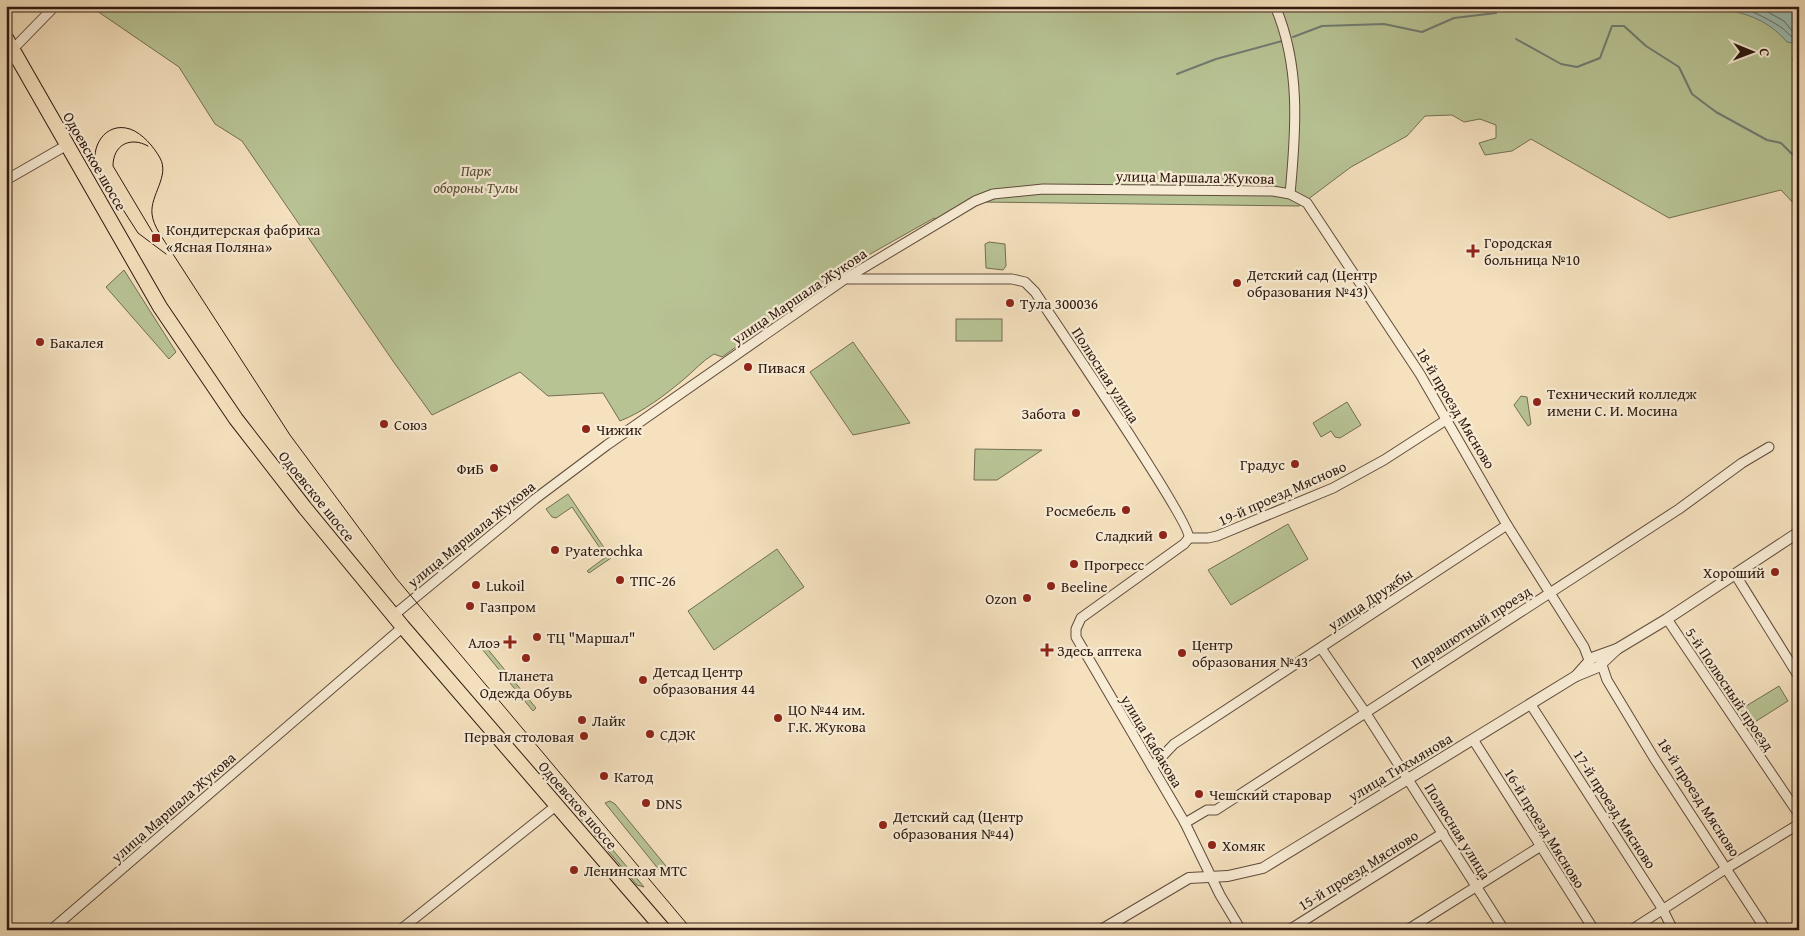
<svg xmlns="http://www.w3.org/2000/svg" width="1805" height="936" font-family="'Gentium Book Plus',serif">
<rect width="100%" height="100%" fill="#f5e1be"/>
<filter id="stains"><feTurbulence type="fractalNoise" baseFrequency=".004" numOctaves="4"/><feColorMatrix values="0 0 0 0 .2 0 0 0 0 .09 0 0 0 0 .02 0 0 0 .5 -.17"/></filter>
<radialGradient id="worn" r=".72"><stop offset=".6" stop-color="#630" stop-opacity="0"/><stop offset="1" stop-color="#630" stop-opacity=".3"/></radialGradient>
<g fill="#b8c394" stroke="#736e52">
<path d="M95 6H1799V57L1792 59 1799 66V209L1781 190 1669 218 1531 139 1512 151 1485 155 1479 143 1496 138V125L1480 119 1464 122 1452 115 1425 116 1407 136 1351 167 1299 206 982 202 944 223 934 218 849 266 722 357 714 354C702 361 694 371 683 380 665 395 643 412 620 421L603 393 548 396 520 372 432 415 395 364 242 141 215 124 179 67 97 11Z"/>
<path d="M989 242 1005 244 1006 266 1003 270 986 268 985 244Z"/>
<path d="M124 270 176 352 169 359 106 287Z"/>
<rect x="956" y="319" width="46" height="22"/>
<path d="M853 342 910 423 853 435 810 372Z"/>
<path d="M1521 396 1527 397 1531 424 1528 426 1514 405Z"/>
<path d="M1347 402 1361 425 1340 438 1335 437 1331 431 1321 437 1313 423Z"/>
<path d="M975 449 1042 450 997 480H974Z"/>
<path d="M568 494 611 558 589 573 587 571 606 557 572 507 556 518 552 517 546 509Z"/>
<path d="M1288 524 1308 559 1231 605 1208 570Z"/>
<path d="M777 549 804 587 714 650 688 611Z"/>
<path d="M486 647 536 708 533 711 482 649Z"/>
<path d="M1779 686 1788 701 1747 727 1738 711Z"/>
<path d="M610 801 615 804 670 871 664 876 605 803Z"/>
<path d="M579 810 644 887 637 885 580 818Z"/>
</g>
<path fill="#9cbdb3" stroke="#707b72" d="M1729 6H1797L1799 44 1787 42C1773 25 1752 14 1730 11Z"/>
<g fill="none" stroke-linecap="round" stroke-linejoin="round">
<g stroke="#656b62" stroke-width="1">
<path d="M1734 6C1750 10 1765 17 1779 26 1788 31 1788 37 1799 39"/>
<path d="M1757 6 1784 21 1793 32 1799 33"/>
</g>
<g stroke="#707b72" stroke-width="2">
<path d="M1293 37 1322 26 1384 24 1422 32 1454 18 1496 13 1493 6"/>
<path d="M1516 39 1561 64 1577 67 1600 58 1612 26H1624L1646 46 1679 67 1692 94 1716 112 1767 140 1781 143 1799 161"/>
<path d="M1177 74 1216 59 1282 41"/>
</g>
<g stroke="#604b3c" stroke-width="11">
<g id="minor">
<path d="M1275 6C1301 66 1296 131 1290 194"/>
<path d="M13 49 55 6"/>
<path d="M6 180 67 145"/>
<path d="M848 279H1012L1025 282 1035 292C1054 321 1191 522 1189 538"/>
<path d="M1189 538 1184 544 1081 618 1076 629V637L1185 823 1220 895 1241 930"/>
<path d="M1189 538H1208L1217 536 1333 488 1384 460 1446 420"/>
<path d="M1735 574 1799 677"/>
<path d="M394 615 535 499 607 445 845 279 975 201 993 194 1043 189 1273 191 1290 194 1307 203 1420 374 1507 525 1584 647 1589 660"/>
<path d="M1667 619 1798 813 1799 825"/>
<path d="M1321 648 1365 712 1504 930"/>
<path d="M1602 665 1607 680 1654 758 1766 930"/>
<path d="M1531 705 1662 908 1673 930"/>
<path d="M1474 741 1594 930"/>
<path d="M1152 767 1174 744 1507 525"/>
<path d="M1185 823 1207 810H1216L1679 509 1742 463 1769 447"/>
<path d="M51 930 403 627"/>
<path d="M400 930 557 805"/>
<path d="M1289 930 1443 833"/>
<path d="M1407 930 1541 846"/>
<path d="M1631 930 1727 868 1799 824"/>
</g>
</g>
<g stroke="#604b3c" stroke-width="12">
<g id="tertiary">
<path d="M1576 676 1592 658 1617 649 1667 619 1799 532"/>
<path d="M1101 930 1189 878 1228 876 1263 868 1576 676 1598 667 1617 649"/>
</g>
</g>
<g stroke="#2e1910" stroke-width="16">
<path id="primary" d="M6 38 160 307 236 419 305 508 403 627 664 930"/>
</g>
<use href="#minor" stroke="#f8ecd5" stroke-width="9"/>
<use href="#tertiary" stroke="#f8ecd5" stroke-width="10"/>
<use href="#primary" stroke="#f5e1be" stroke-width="14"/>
<g stroke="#2e1910" stroke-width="1">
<path d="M148 146C130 136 113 145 113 166L153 233"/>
<path d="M166 254 138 233 97 169C89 148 105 121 130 129 142 133 154 147 160 158 170 176 150 195 152 214 153 226 164 240 171 251L290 435 396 578 692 930"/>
</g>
</g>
<g fill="#8f2418" stroke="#f8ecd5" stroke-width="2">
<rect x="151" y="233" width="10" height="10" rx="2.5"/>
<path d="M1470.5 243.5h5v5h5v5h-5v5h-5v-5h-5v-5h5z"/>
<circle cx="1237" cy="283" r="5"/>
<circle cx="1010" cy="303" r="5"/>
<circle cx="40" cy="342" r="5"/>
<circle cx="748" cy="367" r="5"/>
<circle cx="1537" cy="402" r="5"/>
<circle cx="1076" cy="413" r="5"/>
<circle cx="384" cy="424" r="5"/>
<circle cx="586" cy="429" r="5"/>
<circle cx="1295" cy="464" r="5"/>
<circle cx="494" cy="468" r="5"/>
<circle cx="1126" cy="510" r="5"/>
<circle cx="1163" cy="535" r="5"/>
<circle cx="555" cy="550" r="5"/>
<circle cx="1074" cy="564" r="5"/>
<circle cx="1775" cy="572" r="5"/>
<circle cx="620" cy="580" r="5"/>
<circle cx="476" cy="585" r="5"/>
<circle cx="1051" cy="586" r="5"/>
<circle cx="1027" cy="598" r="5"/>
<circle cx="470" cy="606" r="5"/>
<circle cx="537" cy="637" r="5"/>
<path d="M507.5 634.5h5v5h5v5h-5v5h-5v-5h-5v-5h5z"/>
<path d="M1044.5 642.5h5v5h5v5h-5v5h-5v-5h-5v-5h5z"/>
<circle cx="1182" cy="653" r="5"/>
<circle cx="526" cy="658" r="5"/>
<circle cx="643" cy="680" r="5"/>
<circle cx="778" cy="718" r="5"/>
<circle cx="582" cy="720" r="5"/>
<circle cx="650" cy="734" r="5"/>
<circle cx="584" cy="736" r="5"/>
<circle cx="604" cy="776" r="5"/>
<circle cx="1199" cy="794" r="5"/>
<circle cx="646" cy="803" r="5"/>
<circle cx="883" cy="825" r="5"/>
<circle cx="1212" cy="845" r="5"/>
<circle cx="574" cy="870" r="5"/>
</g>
<g text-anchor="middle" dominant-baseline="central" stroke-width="4.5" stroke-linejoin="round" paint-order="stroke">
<g font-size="15" fill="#2e1910" stroke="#f8ecd5">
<text transform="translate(95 161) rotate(60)">Одоевское шоссе</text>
<text transform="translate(1195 177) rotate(1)">улица Маршала Жукова</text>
<text transform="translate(799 296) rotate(-34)">улица Маршала Жукова</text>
<text transform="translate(1106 375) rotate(57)">Полюсная улица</text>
<text transform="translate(1456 408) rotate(59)">18-й проезд Мясново</text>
<text transform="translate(1282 493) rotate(-24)">19-й проезд Мясново</text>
<text transform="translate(317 496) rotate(51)">Одоевское шоссе</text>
<text transform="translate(471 534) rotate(-39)">улица Маршала Жукова</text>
<text transform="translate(1370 599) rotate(-34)">улица Дружбы</text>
<text transform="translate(1471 627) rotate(-33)">Парашютный проезд</text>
<text transform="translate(1730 689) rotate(56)">5-й Полюсный проезд</text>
<text transform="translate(1152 741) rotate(59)">улица Кабакова</text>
<text transform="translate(1400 767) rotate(-31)">улица Тихмянова</text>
<text transform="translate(1699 797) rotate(57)">18-й проезд Мясново</text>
<text transform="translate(578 805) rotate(49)">Одоевское шоссе</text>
<text transform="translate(173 807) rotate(-41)">улица Маршала Жукова</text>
<text transform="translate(1615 809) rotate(57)">17-й проезд Мясново</text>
<text transform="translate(1545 828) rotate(58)">16-й проезд Мясново</text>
<text transform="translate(1458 831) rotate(58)">Полюсная улица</text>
<text transform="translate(1358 870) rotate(-32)">15-й проезд Мясново</text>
</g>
<g font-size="15" font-style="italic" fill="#574c38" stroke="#f8ecd5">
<text x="476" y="170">Парк<tspan x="476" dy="17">обороны Тулы</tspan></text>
</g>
<g font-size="15" fill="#2e1910" stroke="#f8ecd5" text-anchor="start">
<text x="166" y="229">Кондитерская фабрика<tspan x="166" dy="17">«Ясная Поляна»</tspan></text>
<text x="1484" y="242">Городская<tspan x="1484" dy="17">больница №10</tspan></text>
<text x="1247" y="274">Детский сад (Центр<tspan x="1247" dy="17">образования №43)</tspan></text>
<text x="1020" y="303">Тула 300036</text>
<text x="50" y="342">Бакалея</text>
<text x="758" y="367">Пивася</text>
<text x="1547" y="393">Технический колледж<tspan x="1547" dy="17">имени С. И. Мосина</tspan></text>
<text x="1066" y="413" text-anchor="end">Забота</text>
<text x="394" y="424">Союз</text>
<text x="596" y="429">Чижик</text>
<text x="1285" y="464" text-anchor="end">Градус</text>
<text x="484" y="468" text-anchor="end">ФиБ</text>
<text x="1116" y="510" text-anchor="end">Росмебель</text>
<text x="1153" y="535" text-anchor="end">Сладкий</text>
<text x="565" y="550">Pyaterochka</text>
<text x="1084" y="564">Прогресс</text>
<text x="1765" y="572" text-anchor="end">Хороший</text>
<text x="630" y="580">ТПС-26</text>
<text x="486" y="585">Lukoil</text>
<text x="1061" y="586">Beeline</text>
<text x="1017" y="598" text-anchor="end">Ozon</text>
<text x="480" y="606">Газпром</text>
<text x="547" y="637">ТЦ "Маршал"</text>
<text x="500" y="642" text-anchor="end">Алоэ</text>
<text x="1192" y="644">Центр<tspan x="1192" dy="17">образования №43</tspan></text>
<text x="1057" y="650">Здесь аптека</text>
<text x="653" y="671">Детсад Центр<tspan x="653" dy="17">образования 44</tspan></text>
<text x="526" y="675" text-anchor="middle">Планета<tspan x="526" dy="17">Одежда Обувь</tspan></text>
<text x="788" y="709">ЦО №44 им.<tspan x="788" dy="17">Г.К. Жукова</tspan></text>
<text x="592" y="720">Лайк</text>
<text x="660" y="734">СДЭК</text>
<text x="574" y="736" text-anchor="end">Первая столовая</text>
<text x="614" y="776">Катод</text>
<text x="1209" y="794">Чешский старовар</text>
<text x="656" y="803">DNS</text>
<text x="893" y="816">Детский сад (Центр<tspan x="893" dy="17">образования №44)</tspan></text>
<text x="1222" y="845">Хомяк</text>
<text x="584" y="870">Ленинская МТС</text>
</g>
</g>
<rect width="1805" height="936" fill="none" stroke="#f5e1be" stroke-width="25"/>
<rect x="8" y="8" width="1790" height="921" fill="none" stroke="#2e1910" stroke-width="2.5"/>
<rect x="12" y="12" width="1780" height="911" fill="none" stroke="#2e1910"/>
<g transform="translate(1752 52) rotate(91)" stroke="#f8ecd5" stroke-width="4" paint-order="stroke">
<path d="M0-4L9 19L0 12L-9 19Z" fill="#2e1910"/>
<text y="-8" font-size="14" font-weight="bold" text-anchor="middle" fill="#2e1910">С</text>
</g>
<rect width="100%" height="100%" filter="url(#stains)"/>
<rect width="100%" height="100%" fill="url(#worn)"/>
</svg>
